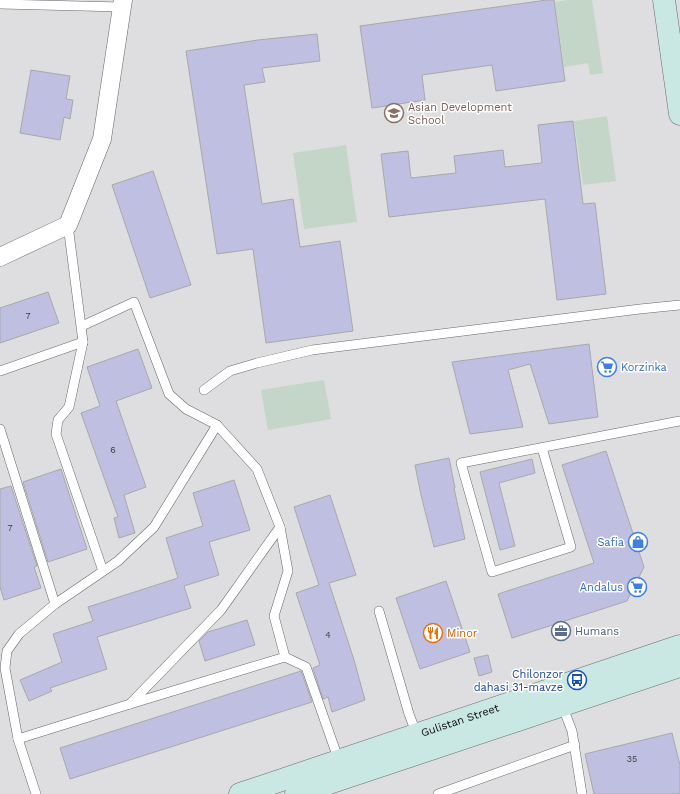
<svg xmlns="http://www.w3.org/2000/svg" width="680" height="794" font-family="'Work Sans',sans-serif">
<rect width="100%" height="100%" fill="#dedee1"/>
<g fill="#c3d6c7">
<path d="M568 0H592L603 73 590 75 588 63 564 67 555 2Z"/>
<path d="M607 116 616 181 583 185 574 121Z"/>
<path d="M346 145 357 222 304 229 293 153Z"/>
<path d="M324 380 331 419 268 430 261 390Z"/>
</g>
<g fill="#bfbfe1" stroke="#a8a8ab">
<path d="M547 0H554L565 81 496 91 492 65 422 75 425 100 372 108 360 26Z"/>
<path d="M317 34 320 61 262 68 265 82 244 85 262 204 293 199 300 247 340 241 353 331 266 343 253 249 217 254 186 51 258 40Z"/>
<path d="M31 70 70 76 66 99 73 100 70 119 64 117 60 140 20 133Z"/>
<path d="M573 121 583 204 595 203 606 294 557 300 545 199 389 217 381 154 408 151 411 178 456 173 454 156 503 150 505 167 542 163 538 125Z"/>
<path d="M153 171 191 285 150 298 112 185Z"/>
<path d="M48 292 59 323 0 343V308Z"/>
<path d="M589 344 598 417 549 424 530 364 508 370 523 427 470 434 452 362Z"/>
<path d="M138 349 152 388 116 401 146 487 124 495 135 533 119 538 114 518 118 517 81 413 100 406 87 367Z"/>
<path d="M606 451 644 567 627 601 512 638 498 594 594 563 562 465Z"/>
<path d="M449 458 455 488H454L465 539 434 547 421 495 415 465Z"/>
<path d="M532 459 535 473 499 483 515 546 500 550 480 472Z"/>
<path d="M61 469 87 549 48 562 23 482Z"/>
<path d="M234 480 250 530 209 542 219 575 184 586 191 608 97 637 107 669 50 688 52 691 29 701 20 680 62 662 53 634 93 621 88 607 178 578 166 538 203 526 193 493Z"/>
<path d="M11 486 37 566 34 567 41 588 4 600 0 587V489Z"/>
<path d="M330 495 356 575 329 583 354 660 365 700 332 712 328 697 323 699 313 668 320 665 296 593 319 585 294 507Z"/>
<path d="M446 581 470 652 420 669 396 598Z"/>
<path d="M247 620 255 645 205 661 199 641 208 632Z"/>
<path d="M488 655 492 672 479 676 474 658Z"/>
<path d="M301 671 312 702 70 779 60 748Z"/>
<path d="M672 733 680 765V794H594L585 754Z"/>
</g>
<g fill="none" stroke-linecap="round" stroke-linejoin="round">
<g stroke="#67676a" stroke-width="10">
<g id="lane">
<path d="M0 4 121 7"/>
<path d="M82 326 134 302 169 394 186 409 217 425 257 469 280 527 221 610 130 704"/>
<path d="M83 342 69 407 58 420 56 434 103 571"/>
<path d="M0 371 83 342 68 225"/>
<path d="M204 390 230 371 257 363 312 350 640 309 680 305"/>
<path d="M0 429 55 604"/>
<path d="M542 448 571 547 492 572 461 463 680 421"/>
<path d="M379 611 409 714 417 735"/>
<path d="M285 657 306 667 339 761"/>
<path d="M562 705 572 731 582 794"/>
<path d="M18 739 130 704 285 657 274 616 288 571 280 527"/>
<path d="M36 794 18 739 5 668 7 651 19 634 55 604 118 561 154 527 217 425"/>
<path d="M438 794 575 745"/>
</g>
</g>
<g stroke="#67676a" stroke-width="19">
<path id="street" d="M0 257 68 225 102 139 123 0"/>
</g>
<g stroke="#67676a" stroke-width="23">
<g id="secondary">
<path d="M664 0 680 114"/>
<path id="s1" d="M240 794 680 646"/>
<path d="M296 794 680 666"/>
</g>
</g>
<use href="#lane" stroke="#fff" stroke-width="9"/>
<use href="#street" stroke="#fff" stroke-width="18"/>
<use href="#secondary" stroke="#c9e8e3" stroke-width="22"/>
</g>
<defs>
<g id="school-ring" transform="scale(1)"><circle r="9.5" fill="#fff" stroke="#8d6e63" stroke-width="1.5"/><path d="M0-5L7-2L0 1L-7-2ZM-4 1L0 2.5L4 1V4Q0 6-4 4Z" fill="#8d6e63"/></g>
<g id="supermarket-ring" transform="scale(1)"><circle r="9.5" fill="#fff" stroke="#3f7fe0" stroke-width="1.5"/><path d="M-6-5.5h2.5l.6 2H6L4.5 2H-2.5L-4.4-4H-6ZM-1.5 3.2a1.3 1.3 0 1 0 .1 0ZM3 3.2a1.3 1.3 0 1 0 .1 0Z" fill="#3f7fe0"/></g>
<g id="shop-ring" transform="scale(1)"><circle r="9.5" fill="#fff" stroke="#3f7fe0" stroke-width="1.5"/><path d="M-5-2.5h2.3a2.7 3.5 0 0 1 5.4 0H5L5.5 6h-11ZM-1.5-2.5h3a1.5 2.3 0 0 0-3 0Z" fill="#3f7fe0"/></g>
<g id="office-ring" transform="scale(1)"><circle r="9.5" fill="#fff" stroke="#5c6f8a" stroke-width="1.5"/><path d="M-6-3h4V-5.5h4V-3h4V5H-6ZM-1-4.5V-3h2v-1.5ZM-6 0V1H6V0Z" fill="#5c6f8a"/></g>
<g id="restaurant-ring" transform="scale(1)"><circle r="9.5" fill="#fff" stroke="#e8710a" stroke-width="1.5"/><path d="M-5-6h1v4h1v-4h1v4h1v-4h1v5L-1.5 .5V6h-2V.5L-5-1ZM5-6V6H3V1.5H1.5Q1.5-4 5-6Z" fill="#e8710a"/></g>
<g id="bus-ring" transform="scale(1)"><circle r="9.5" fill="#fff" stroke="#1a4fb4" stroke-width="1.5"/><path d="M-5-6H5V4H4V6H2V4H-2V6H-4V4H-5ZM-3.5-4V0h7V-4ZM-3.5 1.2v1.5H-2V1.2ZM2 1.2v1.5H3.5V1.2Z" fill="#1a4fb4"/></g>
</defs>
<g fill-rule="evenodd">
<use href="#school-ring" x="394" y="113"/>
<use href="#supermarket-ring" x="607" y="367"/>
<use href="#shop-ring" x="638" y="542"/>
<use href="#supermarket-ring" x="637" y="587"/>
<use href="#office-ring" x="561" y="631"/>
<use href="#restaurant-ring" x="433" y="633"/>
<use href="#bus-ring" x="577" y="680"/>
</g>
<g text-anchor="middle" dominant-baseline="central" stroke-width="3" stroke-linejoin="round" paint-order="stroke">
<g font-size="9" fill="#3a3a43">
<text x="28" y="316">7</text>
<text x="113" y="450">6</text>
<text x="10" y="528">7</text>
<text x="328" y="635">4</text>
<text x="632" y="759">35</text>
</g>
<g font-size="11" fill="#785e54" stroke="#fff" text-anchor="start">
<text x="408" y="107">Asian Development<tspan x="408" dy="13">School</tspan></text>
</g>
<g font-size="11" fill="#366cbe" stroke="#fff" text-anchor="end">
<text x="621" y="367" text-anchor="start">Korzinka</text>
<text x="624" y="542">Safia</text>
<text x="623" y="587">Andalus</text>
</g>
<g font-size="11" fill="#4e5e75" stroke="#fff" text-anchor="start">
<text x="575" y="631">Humans</text>
</g>
<g font-size="11" fill="#c56008" stroke="#fff" text-anchor="start">
<text x="447" y="633">Minor</text>
</g>
<g font-size="11" fill="#164399" stroke="#fff" text-anchor="end">
<text x="563" y="674">Chilonzor<tspan x="563" dy="13">dahasi 31-mavze</tspan></text>
</g>
<g font-size="11" fill="#0d0d0e" stroke="#fff">
<text stroke="none"><textPath href="#s1" startOffset="232">Gulistan Street</textPath></text>
</g>
</g>
</svg>
